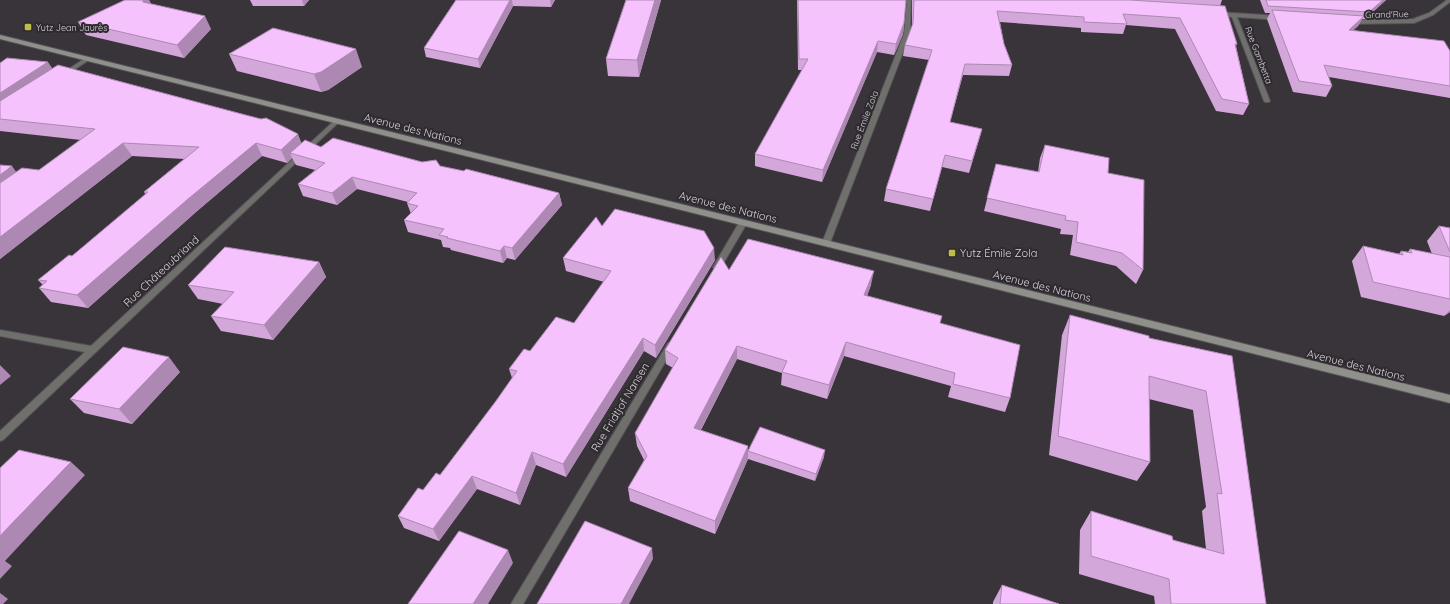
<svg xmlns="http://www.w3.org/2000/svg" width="1450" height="604" font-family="Quicksand,sans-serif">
<rect width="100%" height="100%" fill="#39343a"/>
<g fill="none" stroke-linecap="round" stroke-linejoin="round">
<g stroke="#565157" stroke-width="2">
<g id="minor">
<path d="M907 0H911L910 34 830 243 826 245H823L822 243 904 34Z"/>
<path d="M1447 0H1450V2L1433 15 1414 23 1349 24 1346 22 1349 20 1413 19 1429 13Z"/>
<path d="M1217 12 1278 16 1281 18 1278 20 1237 17 1270 101 1269 102H1265L1264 101 1232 17 1215 15 1214 14Z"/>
<path d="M87 57 89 58V60L66 75 61 74Z"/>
<path d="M337 119 340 121 339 122 3 440 0 441V431L85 352 0 336V330L91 346 335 120Z"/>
<path d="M740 221H743L747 223 720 269H714L713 267Z"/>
<path d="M671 342 674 343 675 345 674 347 523 604H511L668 343Z"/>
</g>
</g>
<g stroke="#565157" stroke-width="2">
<path id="secondary" d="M0 35 1450 395V403L0 39Z"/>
</g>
<use href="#minor" fill="#6f706c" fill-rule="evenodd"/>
<use href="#secondary" fill="#8f908a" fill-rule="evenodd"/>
</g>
<g fill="#d4a7da">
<path d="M125 0H149L151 4 211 29 184 58 86 35 78 22Z"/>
<path d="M250 0H309L304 6H253Z"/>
<path d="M456 0H555L551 7 513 6 480 68 426 57 424 48Z"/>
<path d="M626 0H661L639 77 608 76 606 59Z"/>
<path d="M797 0H906L904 23 903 34 894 55 877 52 822 182 755 166V154L802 70H798Z"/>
<path d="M912 0H1222L1220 6 1237 44 1236 46 1249 104 1243 115 1216 111 1175 29 1126 25 1123 34 1081 32V28L1000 22 1004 44 1012 65 1009 76 963 75 950 122 982 129 969 173 942 167 930 211 884 201 886 189 929 60 903 56 905 45 912 28Z"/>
<path d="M1260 0H1386L1365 19H1362L1358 26 1353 30 1450 51V98L1329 77 1332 86 1326 97 1293 92 1267 19 1270 13H1265Z"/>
<path d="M229 54 362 67 328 90 321 92 237 71Z"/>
<path d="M0 63 52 68 301 143 321 147 422 162 559 193 562 205 515 260 507 258 503 263 451 250 450 248 443 247 441 240 408 232 404 220 411 214 407 203 408 202 357 189 337 205 303 196 298 184 315 170 296 165 292 158 287 163 262 156 196 212 88 308 51 302 39 288 43 285 38 280 72 256 146 195 144 192 184 159 132 156 0 259V165L16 172 39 170 81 140 0 131Z"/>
<path d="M1045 145 1108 173 1143 270 1136 284 1116 266 1070 255 1073 235 1060 234 1061 229 984 211 996 164 1038 172 1040 158Z"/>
<path d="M602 226 715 260 656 358 644 351 566 477 536 465 520 505 477 489 439 541 404 528 398 516 423 490 440 475 496 401 512 378 509 369 530 351 574 323 604 282 566 271 563 258Z"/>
<path d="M1439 226 1450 228V312L1444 316 1361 297 1352 261 1363 246 1399 254 1401 251 1408 252 1410 249 1432 254 1427 241Z"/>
<path d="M319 262 326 277 273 340 221 331 211 316 223 304 198 299 188 285Z"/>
<path d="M729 270 871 285 867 296 940 323 1010 398 1005 412 948 397 951 386 844 356 827 399 781 385 782 373 737 359 701 430 748 446V451L824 457 815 481 748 459 715 534 630 501 628 488 644 460 637 446 635 433 673 368 666 364 665 350Z"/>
<path d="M1070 315 1149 338 1232 356 1266 604H1155L1154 596 1079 574 1080 530 1091 511 1173 540 1206 549 1202 511 1206 507 1193 410 1149 399 1150 462 1137 481 1049 455 1062 335Z"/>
<path d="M180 372 132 424 84 413 70 399Z"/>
<path d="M1002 585 1059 604H993V602Z"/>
</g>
<g fill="#ac88b2">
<path d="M143 0H149L151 4 150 15 143 2Z"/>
<path d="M302 0H309L304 6Z"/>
<path d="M510 0H512L513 6 480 68 478 59Z"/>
<path d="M550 0H555L551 7Z"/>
<path d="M655 0H661L639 77 637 60Z"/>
<path d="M1383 0H1386L1365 19 1369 12Z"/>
<path d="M205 16 211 29 184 58 177 45Z"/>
<path d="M1364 16 1358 26 1343 40 1349 30Z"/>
<path d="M904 23 903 34 894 55 896 44Z"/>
<path d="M878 41 877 52 822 182 823 170Z"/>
<path d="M356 49 362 67 328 90 321 92 314 74Z"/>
<path d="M48 62 57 75 0 111V93Z"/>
<path d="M982 129 979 140 969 173 972 161Z"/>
<path d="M298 134 303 147 290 153 292 158 287 163 281 150Z"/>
<path d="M123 143 132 156 0 259V237Z"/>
<path d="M256 143 262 156 196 212 88 308 77 295 188 199Z"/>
<path d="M12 166 22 180 0 195V175Z"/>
<path d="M352 177 357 189 337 205 332 193Z"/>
<path d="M559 193 562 205 515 260 512 248Z"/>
<path d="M504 246 507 258 503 263 500 251Z"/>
<path d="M714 248 715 260 656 358 655 345Z"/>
<path d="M319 262 326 277 273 340 264 325Z"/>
<path d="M874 271 871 285 862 309 864 295Z"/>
<path d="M1450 310V312L1444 316Z"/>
<path d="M643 338 644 351 566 477 563 464Z"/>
<path d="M846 342 844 356 827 399 829 385Z"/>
<path d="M737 346V359L695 441 694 428Z"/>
<path d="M169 357 180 372 132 424 119 409Z"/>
<path d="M0 365 11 376 0 385Z"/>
<path d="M748 446V459L715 534V521Z"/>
<path d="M825 450 824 457 815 481 816 474Z"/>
<path d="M532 452 536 465 520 505 516 493Z"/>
<path d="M71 462 85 475 5 561 12 566 0 579V536Z"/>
<path d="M472 476 477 489 439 541 433 529Z"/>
<path d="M652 548 653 559 629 604H621Z"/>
<path d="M508 550 513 563 488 604H473Z"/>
<path d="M0 593 8 599 3 604H0Z"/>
</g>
<g fill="#f6c2fe" stroke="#ac88b2">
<path d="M125 0H143V2L205 16 177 45 78 22Z"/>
<path d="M456 0H510L478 59 424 48Z"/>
<path d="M626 0H655L637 60 606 59Z"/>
<path d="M798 0H906L904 23 896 44 878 41 823 170 755 154 808 59H799Z"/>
<path d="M914 0H1130L1225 6 1237 44H1235L1249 104 1222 99 1180 18 1123 14 1127 24 1084 22V17L997 11 1004 44 1012 65 965 64 950 122 982 129 972 161 945 155 933 199 886 189 932 50 905 45 913 23Z"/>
<path d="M1266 0H1383L1369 12 1268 6Z"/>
<path d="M1272 10 1364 16 1349 30 1444 41 1450 51V86L1324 65 1332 86 1299 81Z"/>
<path d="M273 28 356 49 321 72 314 74 229 54Z"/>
<path d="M7 58 48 62 0 93V63Z"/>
<path d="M58 65 238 113 261 119 266 118 298 134 281 150 256 143 188 199 77 295 39 288 47 281 38 280 69 255 72 256 148 192H144L199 147 123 143 0 237V183L22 168 39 170 95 129 0 119V101Z"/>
<path d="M333 138 422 162 436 160 440 166 464 171 466 169 559 193 512 248 504 246 500 251 447 238 448 237 439 235 444 229 404 220 418 206 407 203 417 193 352 177 332 193 298 184 325 163 290 153 305 140 321 147Z"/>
<path d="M1045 145 1109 158 1108 173 1144 180 1143 270 1122 253 1076 242 1078 222 1065 220 1066 216 987 198 996 164 1039 172Z"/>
<path d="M0 165 12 166 0 175Z"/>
<path d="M615 209 704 231 714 248 655 345 643 338 563 464 532 452 516 493 472 476 433 529 398 516 418 488 423 490 436 473 440 475 496 401 517 371 509 369 524 349 530 351 556 317 574 323 611 271 563 258 596 217 602 226Z"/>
<path d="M1439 226 1450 228V252Z"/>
<path d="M748 239 874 271 864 295 942 316 940 323 1020 345 1010 398 953 384 955 373 846 342 829 385 782 372 787 361 737 346 694 428 748 446 715 521 628 488 647 456 635 433 678 358 665 350 721 257 729 270Z"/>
<path d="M1363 246 1403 255 1401 251 1412 253 1410 249 1450 257V299L1373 282Z"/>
<path d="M225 247 319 262 264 325 211 316 234 292 188 285Z"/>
<path d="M1070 315 1149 336V338L1232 356 1266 604H1171L1169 579 1091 556V511L1172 536 1173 540 1224 554 1217 493 1222 494 1206 391 1149 376 1150 462 1058 436Z"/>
<path d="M123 347 169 357 119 409 70 399Z"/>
<path d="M760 427 825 450 816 474 748 451Z"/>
<path d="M19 450 71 462 0 536V468Z"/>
<path d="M585 521 652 548 621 604H537Z"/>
<path d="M459 531 508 550 473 604H408Z"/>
<path d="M1002 585 1059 604H1000Z"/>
</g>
<g fill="#bbc045" stroke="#2f2a30" stroke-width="1.5">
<rect x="24" y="23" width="8" height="8" rx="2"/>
<rect x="948" y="249" width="8" height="8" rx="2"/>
</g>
<g text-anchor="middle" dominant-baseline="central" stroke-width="4" stroke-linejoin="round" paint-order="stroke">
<g font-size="9" fill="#d8d5d9" stroke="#2f2a30">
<text transform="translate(1387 14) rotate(-1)">Grand'Rue</text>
<text transform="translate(1259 55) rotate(69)">Rue Gambetta</text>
<text transform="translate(864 120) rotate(-69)">Rue Émile Zola</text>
</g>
<g font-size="9" fill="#d8d5d9" stroke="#2f2a30" text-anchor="start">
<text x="36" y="27">Yutz Jean Jaurès</text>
</g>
<g font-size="11" fill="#d8d5d9" stroke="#2f2a30">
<text transform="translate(413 129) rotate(14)">Avenue des Nations</text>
<text transform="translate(728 207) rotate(14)">Avenue des Nations</text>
<text transform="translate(161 271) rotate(-43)">Rue Châteaubriand</text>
<text transform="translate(1042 286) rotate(14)">Avenue des Nations</text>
<text transform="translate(1356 365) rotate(14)">Avenue des Nations</text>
<text transform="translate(620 407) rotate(-59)">Rue Fridtjof Nansen</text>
</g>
<g font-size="11" fill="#d8d5d9" stroke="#2f2a30" text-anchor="start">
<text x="960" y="253">Yutz Émile Zola</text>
</g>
</g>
</svg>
